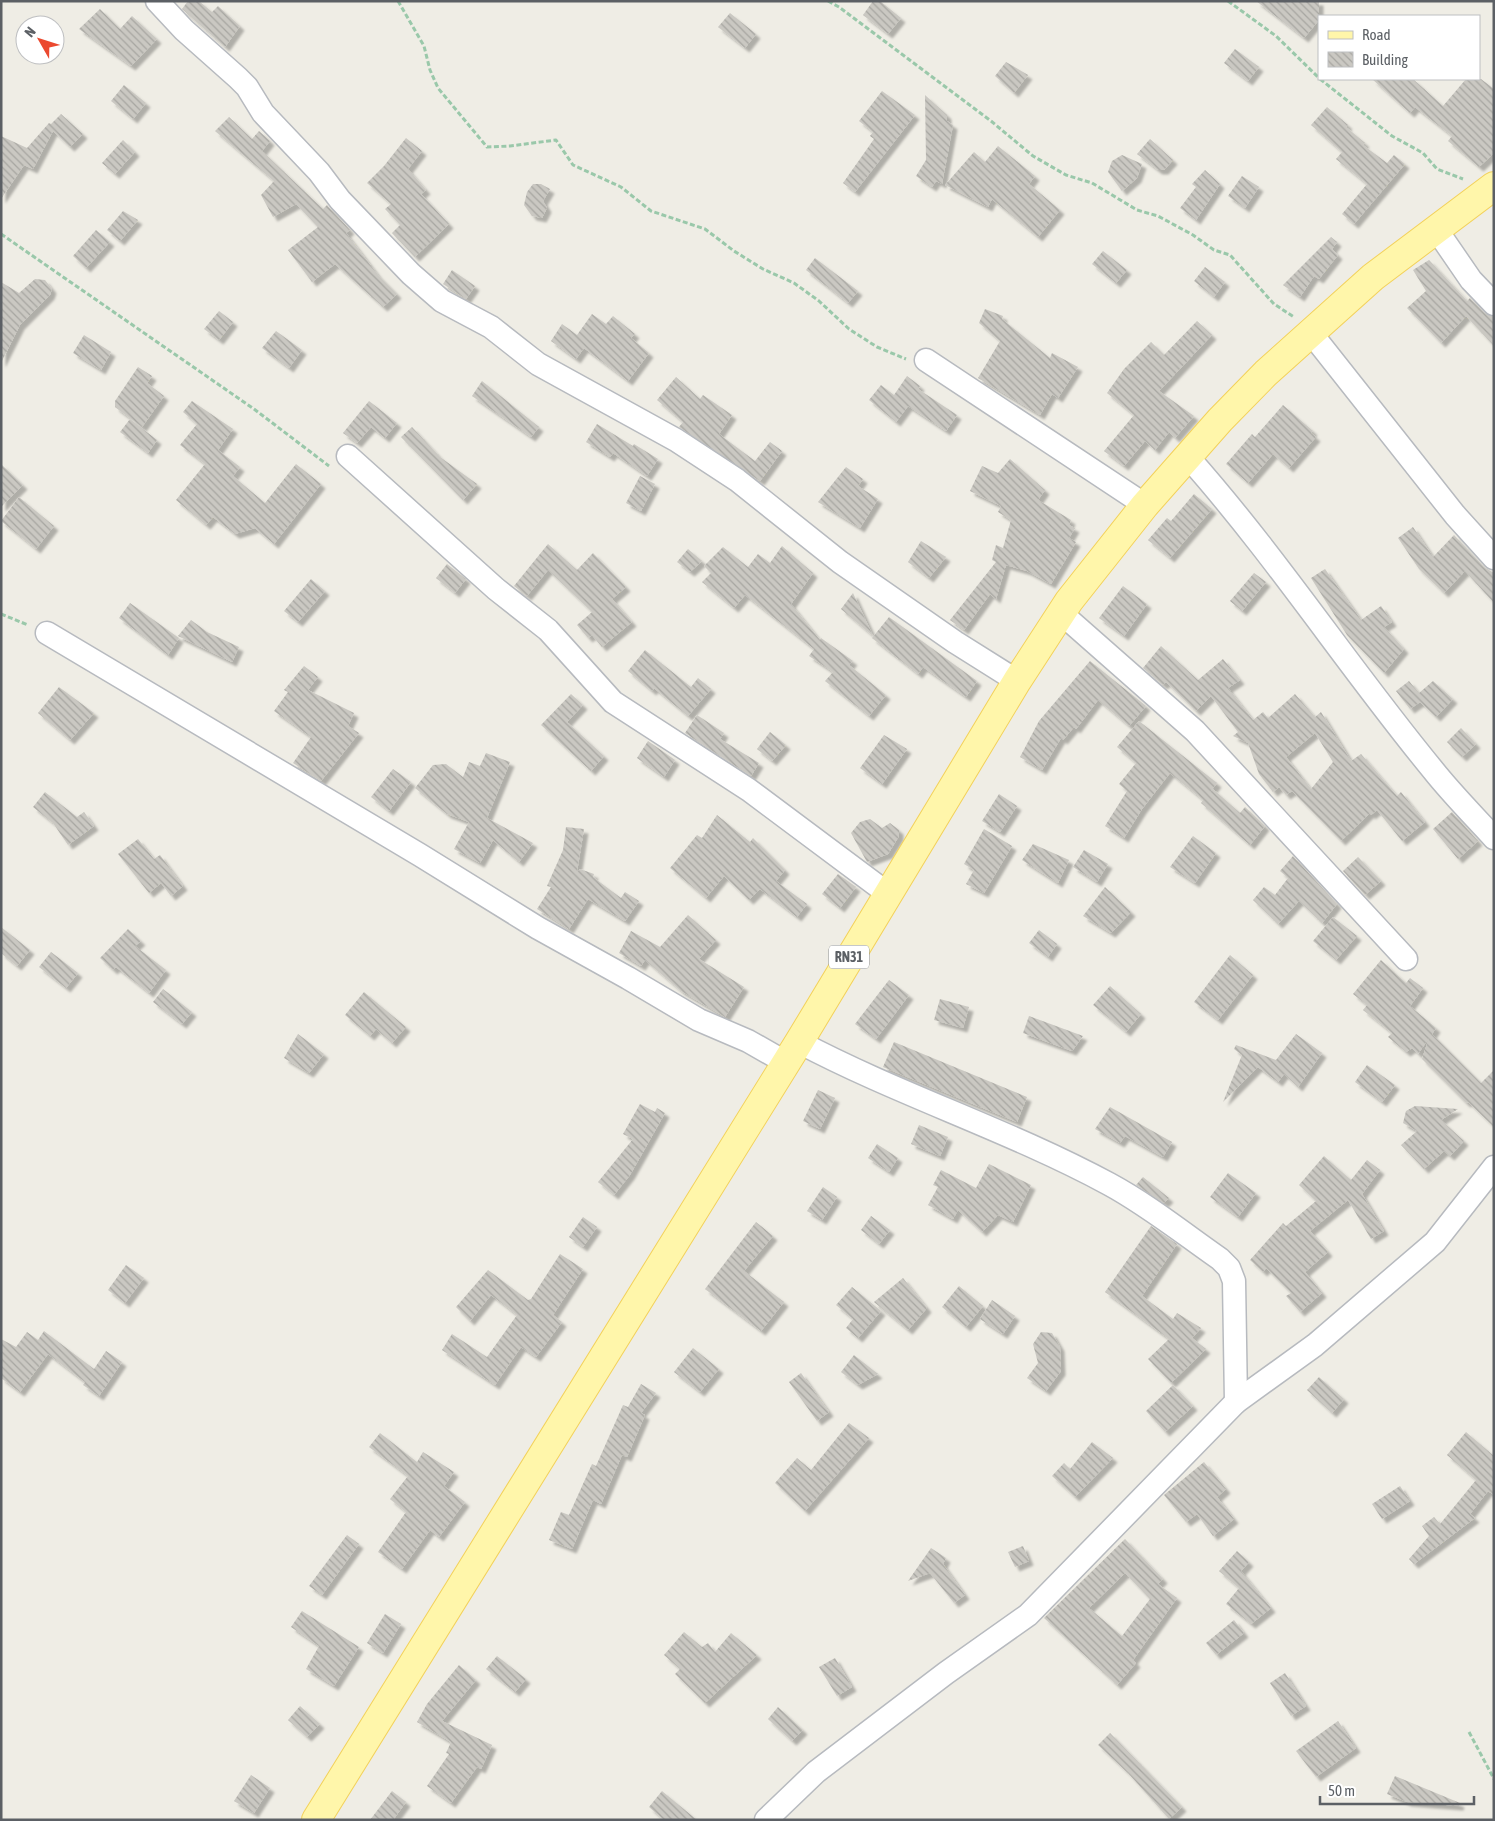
<svg xmlns="http://www.w3.org/2000/svg" width="1495" height="1821" font-family="'Asap Condensed',sans-serif">
<defs>
<pattern id="building-back-hatch" width="6" height="6" patternUnits="userSpaceOnUse" patternTransform="scale(1.25)"><rect width="6" height="6" fill="#cac8c2"/><path d="M-1 5l2 2M0 0l6 6M5-1l2 2" fill="none" stroke="#a7a6a1"/></pattern>
<filter id="shadow"><feDropShadow dx="4.5" dy="4.5" stdDeviation="1" flood-color="#0004"/></filter>
</defs>
<rect width="100%" height="100%" fill="#efede5"/>
<g fill="url(#building-back-hatch)" fill-rule="evenodd" filter="url(#shadow)">
<path d="M188 1H199L212 12 218 6 240 26 225 47 182 9Z"/>
<path d="M873 1H880L901 18 888 34 863 15Z"/>
<path d="M1256 1H1319V20L1304 38Z"/>
<path d="M100 9 120 29 132 16 157 39 131 66 79 29Z"/>
<path d="M730 13 756 34 745 48 718 27Z"/>
<path d="M1235 49 1259 67 1248 81 1224 63Z"/>
<path d="M1006 62 1028 75 1014 93 995 76Z"/>
<path d="M1372 79H1413L1443 106 1466 79H1481L1494 89V153L1479 167 1448 141 1452 136 1415 107 1410 113Z"/>
<path d="M124 85 146 103 133 119 111 101Z"/>
<path d="M882 91 915 115 855 192 843 183 874 139 870 136 873 132 859 121Z"/>
<path d="M925 95 947 115V121L953 125 942 184 936 181 932 187 916 176 926 160Z"/>
<path d="M1327 107 1348 125 1346 127 1365 143 1363 145 1387 163 1394 155 1405 164 1354 224 1342 214 1367 184 1336 159 1342 152 1311 125Z"/>
<path d="M61 114 83 134 70 147 53 131 33 169 24 165 1 199V136L27 148 49 123 51 124Z"/>
<path d="M229 117 252 139 259 131 270 141 262 151 323 209 327 205 350 230 346 233 378 275 397 294 383 307 335 264 312 282 288 250 318 227 296 204 273 217 261 195 274 181 215 131Z"/>
<path d="M406 138 422 151 408 169 426 190 421 194 449 224 415 257 392 233 400 225 385 209 391 204 367 183 384 166Z"/>
<path d="M1150 139 1173 160 1164 170H1158L1137 154Z"/>
<path d="M123 140 135 152 115 174 102 163Z"/>
<path d="M998 146 1035 176 1029 184 1060 210 1038 237 992 199 988 207 945 185 974 152 985 162Z"/>
<path d="M1122 155 1142 164 1137 178 1122 191 1108 172 1112 161Z"/>
<path d="M1205 170 1220 184 1196 220 1180 208 1196 187 1192 184Z"/>
<path d="M1242 176 1259 187 1245 208 1228 196Z"/>
<path d="M533 184H541L550 189 543 201 547 208 542 218 532 216 524 205 527 192Z"/>
<path d="M123 211 138 220 120 241 107 230Z"/>
<path d="M96 230 110 242 86 268 73 256Z"/>
<path d="M1331 237 1337 242 1332 249 1338 255 1319 279 1314 276 1300 297 1283 285Z"/>
<path d="M1103 251 1127 270 1116 283 1092 264Z"/>
<path d="M815 258 858 291 848 303 806 270Z"/>
<path d="M1429 260 1467 301 1470 298 1485 313 1494 317V346L1466 316 1441 343 1407 308 1426 291 1413 270Z"/>
<path d="M1205 267 1225 282 1214 297 1194 281Z"/>
<path d="M452 270 475 286 466 299 443 284Z"/>
<path d="M35 279 45 280 52 289 50 295 20 325 1 363V282L19 293Z"/>
<path d="M985 309 1003 316 1002 319 1050 358 1052 353 1078 367 1058 398 1052 394 1040 415 978 378 1000 341 979 323Z"/>
<path d="M219 311 233 322 219 340 204 329Z"/>
<path d="M592 314 606 324 613 316 635 334 631 338 649 353 628 381 584 348 576 359 551 341 562 324 577 335Z"/>
<path d="M1197 321 1212 335 1159 391 1194 416 1175 438 1169 432 1155 450 1145 441 1124 466 1104 451 1134 415 1107 393 1124 369 1151 342 1164 355Z"/>
<path d="M276 331 302 350 289 368 262 348Z"/>
<path d="M84 335 111 352 101 370 73 353Z"/>
<path d="M138 367 152 376 147 383 164 396 142 427 115 407V401Z"/>
<path d="M907 376 920 386 918 389 957 415 946 431 908 406 896 422 869 400 881 385 894 395Z"/>
<path d="M676 377 700 399 703 395 732 415 719 434 755 461 770 442 782 451 760 481 679 427 683 422 657 400Z"/>
<path d="M482 381 539 427 531 437 472 396Z"/>
<path d="M192 401 233 429 218 450 240 467 233 476 265 503 296 464 321 484 274 544 255 528 235 534 213 517 206 525 176 500 205 464 180 445 197 424 183 412Z"/>
<path d="M369 401 397 423 385 438 371 427 357 443 343 433Z"/>
<path d="M1283 405 1313 431 1311 433 1316 437 1289 468 1273 454 1248 483 1226 464 1252 434 1255 437Z"/>
<path d="M130 419 157 440 148 453 120 432Z"/>
<path d="M597 424 633 446 634 444 658 459 647 476 613 453 610 457 586 442Z"/>
<path d="M412 427 440 457 477 484 463 500 401 437Z"/>
<path d="M1010 459 1045 490 1038 500 1071 520 1069 525 1075 528 1069 538 1076 542 1051 584 1027 571 1006 565 996 599 990 594 964 630 950 620 996 562 992 560 996 545 1003 548 1011 520 998 512 1001 506 970 491 982 466 998 473Z"/>
<path d="M1 464 23 485 1 507Z"/>
<path d="M846 467 863 479 858 486 878 499 860 528 818 502Z"/>
<path d="M640 476 655 484 641 511 626 503Z"/>
<path d="M1194 494 1212 509 1170 558 1148 540 1167 518 1171 521Z"/>
<path d="M19 497 54 526 36 549 1 521Z"/>
<path d="M1413 527 1433 557 1454 535 1484 567 1494 573V603L1465 571 1444 593 1419 569 1398 538Z"/>
<path d="M921 541 946 557 929 578 908 562Z"/>
<path d="M548 544 577 570 593 553 626 587 612 599 632 622 602 647 592 635 588 638 577 625 592 612 548 570 527 596 514 586Z"/>
<path d="M782 546 813 573 791 604 820 640 821 638 853 661 849 665 886 695 869 716 825 681 833 672 809 656 814 649 745 595 734 608 702 582 711 573 704 566 723 547 748 567 758 554 770 563Z"/>
<path d="M688 549 702 561 690 572 677 562Z"/>
<path d="M447 564 466 579 455 593 436 578Z"/>
<path d="M1325 569 1361 620 1381 606 1392 622 1384 627 1404 649 1384 673 1347 635 1311 578Z"/>
<path d="M1254 573 1266 582 1242 611 1230 601Z"/>
<path d="M311 579 325 591 298 622 284 611Z"/>
<path d="M1123 586 1147 604 1124 636 1099 618Z"/>
<path d="M853 593 873 636 841 609Z"/>
<path d="M130 603 179 638 168 655 119 618Z"/>
<path d="M889 617 977 681 966 697 923 667 918 674 872 638Z"/>
<path d="M191 620 207 632 239 647 232 662 178 636Z"/>
<path d="M1161 646 1198 680 1223 659 1240 680 1228 688 1253 720 1263 712 1268 718 1295 694 1315 717 1321 712 1351 761 1361 754 1397 796 1401 792 1425 822 1402 841 1377 810 1371 815 1370 813 1341 841 1292 791 1286 795 1279 787 1273 792 1259 774 1248 743 1233 736 1238 732 1211 696 1196 711 1166 682 1163 685 1143 668ZM1315 733 1333 762 1311 789 1286 757Z"/>
<path d="M645 650 691 687 698 678 711 689 688 716 654 688 652 691 628 671Z"/>
<path d="M1090 661 1146 706 1129 726 1098 700 1076 729 1074 727 1063 740 1061 738 1042 770 1020 757 1039 721Z"/>
<path d="M304 666 318 677 308 690 354 713 348 726 359 733 321 781 293 763 311 737 274 711 288 692 284 690Z"/>
<path d="M1409 681 1419 693 1433 681 1453 699 1436 717 1420 702 1410 709 1396 691Z"/>
<path d="M59 687 94 713 70 740 38 713Z"/>
<path d="M571 694 583 705 567 722 604 756 591 771 541 725Z"/>
<path d="M697 715 724 733 720 739 759 763 751 776 685 733Z"/>
<path d="M1139 721 1217 783 1207 796 1213 789 1240 813 1245 807 1265 826 1250 845 1201 803 1203 800 1170 773 1142 809 1124 838 1105 826 1127 791 1119 784 1136 763 1117 747Z"/>
<path d="M1461 728 1476 744 1462 757 1447 742Z"/>
<path d="M770 732 786 745 772 761 757 749Z"/>
<path d="M884 735 907 749 882 784 860 768Z"/>
<path d="M648 741 675 760 664 777 637 758Z"/>
<path d="M486 753 510 762 487 818 533 843 519 862 493 840 480 863 454 849 469 822 447 814 415 788 433 765 446 764 463 777 469 762 480 766Z"/>
<path d="M393 769 411 782 389 811 371 797Z"/>
<path d="M45 792 77 817 84 812 94 826 68 845 53 823 33 807Z"/>
<path d="M999 794 1017 806 1000 832 982 821Z"/>
<path d="M1452 812 1478 841 1458 859 1433 829Z"/>
<path d="M717 815 750 842 753 838 785 870 776 881 807 904 797 917 760 889 749 900 724 876 706 898 670 868 697 835 702 838Z"/>
<path d="M870 819 882 828 890 823 899 830V836L888 854 867 862 851 833 860 822Z"/>
<path d="M566 827 584 829 577 872 580 869 594 874 593 877 621 898 625 892 639 901 625 921 588 899 569 929 537 909 551 887 547 886 563 850Z"/>
<path d="M984 829 1012 846 984 893 966 884 974 870 964 864Z"/>
<path d="M1193 836 1216 853 1195 883 1170 867Z"/>
<path d="M138 839 154 859 160 855 183 886 171 896 161 883 149 893 118 854Z"/>
<path d="M1033 844 1069 860 1058 883 1022 860Z"/>
<path d="M1084 850 1108 864 1097 882 1073 867Z"/>
<path d="M1293 856 1337 904 1322 923 1299 901 1278 924 1253 900 1264 887 1275 895 1288 878 1280 871Z"/>
<path d="M1358 857 1381 881 1365 895 1343 871Z"/>
<path d="M838 874 856 887 840 908 822 894Z"/>
<path d="M1105 887 1131 912 1111 933 1083 916Z"/>
<path d="M688 915 716 940 699 959 744 987 725 1017 681 991 645 960 641 966 619 953 631 931 660 947Z"/>
<path d="M1333 917 1357 936 1336 960 1313 941Z"/>
<path d="M1 927 30 950 17 966 1 953Z"/>
<path d="M128 929 141 941 135 946 166 970 149 993 116 967 113 970 100 958Z"/>
<path d="M1039 930 1057 944 1048 957 1029 943Z"/>
<path d="M51 952 78 973 66 988 39 967Z"/>
<path d="M1230 955 1253 975 1218 1020 1194 1002Z"/>
<path d="M1381 960 1406 983 1410 978 1423 988 1410 1006 1436 1028 1432 1034 1481 1083 1494 1070V1127L1468 1102 1466 1103 1422 1059 1429 1038 1418 1054 1412 1048 1406 1052 1388 1037 1392 1033 1363 1010 1367 1005 1353 994Z"/>
<path d="M889 980 909 995 876 1039 855 1024Z"/>
<path d="M1110 986 1141 1014 1126 1032 1093 1005Z"/>
<path d="M163 989 192 1012 182 1024 153 1002Z"/>
<path d="M364 992 406 1027 392 1043 376 1029 370 1036 345 1015Z"/>
<path d="M940 999 969 1007 963 1028 934 1020Z"/>
<path d="M1029 1016 1083 1036 1072 1051 1023 1033Z"/>
<path d="M298 1034 324 1054 309 1073 284 1058Z"/>
<path d="M1296 1034 1322 1053 1298 1087 1284 1074 1278 1082 1258 1067 1223 1102 1242 1055 1234 1049 1236 1045 1276 1060Z"/>
<path d="M894 1042 1027 1097 1017 1122 883 1067Z"/>
<path d="M1367 1065 1395 1085 1382 1102 1355 1082Z"/>
<path d="M818 1090 835 1098 820 1129 803 1121Z"/>
<path d="M640 1104 655 1112 657 1108 665 1113 630 1175 614 1195 598 1182 633 1139 623 1134Z"/>
<path d="M1415 1106 1458 1109 1441 1120 1464 1141 1450 1156 1444 1151 1424 1169 1401 1145 1417 1131 1403 1123 1406 1111Z"/>
<path d="M1110 1107 1172 1142 1163 1157 1125 1136 1120 1143 1095 1129Z"/>
<path d="M919 1125 948 1137 940 1156 911 1144Z"/>
<path d="M877 1144 898 1158 889 1172 868 1158Z"/>
<path d="M1324 1156 1351 1180 1367 1160 1380 1170 1362 1194 1384 1231 1371 1239 1348 1200 1310 1231 1328 1252 1305 1272 1322 1293 1300 1312 1286 1296 1291 1293 1266 1268 1263 1272 1250 1260 1283 1223 1286 1226 1316 1201 1299 1185Z"/>
<path d="M989 1164 1031 1185 1013 1222 998 1215 982 1232 958 1210 953 1219 928 1205 938 1187 933 1185 941 1170 976 1188Z"/>
<path d="M1228 1173 1256 1193 1238 1217 1210 1197Z"/>
<path d="M1143 1177 1169 1198 1164 1203 1136 1185Z"/>
<path d="M823 1187 837 1197 822 1220 807 1211Z"/>
<path d="M871 1216 890 1230 879 1244 861 1230Z"/>
<path d="M583 1217 597 1227 583 1247 569 1237Z"/>
<path d="M756 1222 773 1236 744 1271 784 1302 761 1331 705 1289Z"/>
<path d="M1151 1226 1177 1244 1142 1296 1173 1319 1177 1313 1201 1328 1192 1338 1206 1349 1171 1383 1148 1359 1169 1339 1105 1292Z"/>
<path d="M560 1254 583 1269 553 1315 562 1322 536 1357 521 1347 495 1385 442 1350 452 1334 487 1357 517 1315 491 1295 470 1321 456 1307 488 1270 528 1300 531 1299Z"/>
<path d="M126 1265 144 1278 125 1303 108 1290Z"/>
<path d="M903 1278 927 1308 908 1330 874 1302Z"/>
<path d="M959 1286 983 1306 966 1327 942 1307Z"/>
<path d="M852 1287 881 1311 858 1338 846 1328 853 1319 836 1305Z"/>
<path d="M992 1300 1015 1316 1003 1334 980 1319Z"/>
<path d="M44 1331 94 1369 106 1351 122 1362 99 1396 83 1385 85 1382 48 1354 20 1392 1 1378V1339L16 1347 27 1332 38 1340Z"/>
<path d="M1041 1332 1052 1333 1060 1347 1061 1371 1046 1391 1027 1378 1038 1363 1033 1344Z"/>
<path d="M693 1348 719 1369 700 1392 674 1372Z"/>
<path d="M854 1355 878 1374 858 1385 841 1372Z"/>
<path d="M801 1373 829 1412 817 1421 789 1382Z"/>
<path d="M1319 1377 1344 1399 1332 1413 1307 1390Z"/>
<path d="M641 1384 656 1393 641 1413 645 1415 627 1457 622 1455 601 1504 593 1500 572 1549 549 1540 561 1512 569 1515 592 1464 596 1466 623 1405 628 1407Z"/>
<path d="M1173 1385 1193 1406 1165 1432 1146 1411Z"/>
<path d="M849 1423 869 1438 805 1511 775 1483 797 1458 811 1470Z"/>
<path d="M1466 1432 1494 1456V1495L1488 1491 1470 1514 1475 1518 1414 1564 1409 1559 1429 1536 1422 1526 1434 1517 1440 1524 1476 1480 1447 1455Z"/>
<path d="M380 1433 417 1462 423 1452 454 1472 444 1486 465 1502 439 1537 430 1530 402 1569 378 1552 406 1512 390 1499 408 1476 369 1447Z"/>
<path d="M1092 1442 1113 1458 1075 1497 1052 1476 1064 1463 1070 1469Z"/>
<path d="M1204 1462 1226 1489 1217 1497 1234 1519 1213 1536 1197 1514 1186 1522 1164 1495Z"/>
<path d="M1400 1486 1410 1501 1382 1519 1372 1504Z"/>
<path d="M347 1535 359 1544 322 1595 309 1586Z"/>
<path d="M1125 1539 1163 1579 1158 1584 1177 1598 1133 1660 1136 1663 1117 1685 1044 1618ZM1125 1573 1150 1599 1122 1636 1089 1608Z"/>
<path d="M1023 1546 1029 1561 1015 1567 1008 1552Z"/>
<path d="M931 1548 946 1558 943 1564 965 1595 954 1603 930 1573 908 1581Z"/>
<path d="M1237 1551 1249 1562 1241 1571 1271 1608 1251 1624 1226 1604 1239 1588 1219 1571Z"/>
<path d="M302 1611 359 1647 334 1686 306 1669 319 1646 291 1627Z"/>
<path d="M385 1614 401 1624 383 1653 367 1643Z"/>
<path d="M1234 1620 1244 1633 1216 1655 1206 1643Z"/>
<path d="M684 1632 702 1647 708 1643 715 1652 731 1633 757 1655 705 1703 675 1674 680 1669 664 1655Z"/>
<path d="M497 1656 526 1679 515 1692 486 1669Z"/>
<path d="M835 1658 852 1687 837 1696 819 1667Z"/>
<path d="M459 1665 476 1680 442 1721 492 1745 481 1769 477 1767 451 1803 427 1786 449 1754 446 1753 451 1742 417 1722 427 1704Z"/>
<path d="M1285 1673 1306 1706 1291 1716 1270 1683Z"/>
<path d="M300 1706 320 1724 307 1737 288 1720Z"/>
<path d="M778 1707 803 1730 792 1741 768 1719Z"/>
<path d="M1338 1721 1356 1748 1316 1777 1296 1751Z"/>
<path d="M1110 1733 1182 1807 1169 1819 1128 1773 1098 1745Z"/>
<path d="M251 1775 270 1788 254 1813 234 1801Z"/>
<path d="M1395 1776 1460 1803 1459 1806 1407 1802 1387 1794Z"/>
<path d="M392 1791 406 1802 393 1820H370Z"/>
<path d="M662 1791 697 1820H664L649 1807Z"/>
</g>
<g fill="none" stroke-linecap="round" stroke-linejoin="round">
<g stroke="#b7babf" stroke-width="25">
<g id="street">
<path d="M157 1 184 30 238 78 247 87 263 113 319 172 340 200 411 274 442 301 491 327 538 364 676 440 737 480 840 562 955 642 1017 681"/>
<path d="M1436 229 1471 280 1494 304"/>
<path d="M1311 333 1455 515 1494 558"/>
<path d="M926 360 1145 505"/>
<path d="M348 456 496 589 548 630 613 702 749 790 887 893"/>
<path d="M1188 457C1276 556 1349 668 1433 770 1452 794 1474 816 1494 838"/>
<path d="M1061 613 1195 731 1406 959"/>
<path d="M47 633 420 855 538 928 628 978 699 1020 748 1041 785 1062"/>
<path d="M799 1042C899 1095 1009 1130 1109 1184 1148 1205 1184 1234 1220 1259L1229 1268 1234 1281 1236 1402"/>
<path d="M766 1820 816 1772 946 1673 1028 1615 1236 1402 1315 1345 1435 1242 1494 1167"/>
</g>
</g>
<g stroke="#f3d15a" stroke-width="30">
<path id="primary" d="M316 1820 799 1042 1017 681 1069 601 1145 505 1220 420 1266 373 1373 277 1494 186"/>
</g>
<g stroke="#9ac8aa" stroke-width="3" stroke-dasharray="5 2.5" stroke-linecap="butt">
<path d="M398 1 424 46 430 70 438 88 487 147 510 146 556 140 573 165 621 187 651 211 705 229 734 251 763 269 794 283 819 301 849 329 877 347 906 359"/>
<path d="M828 1 839 7 991 121 1033 156 1066 175 1092 183 1137 210 1158 216 1193 235 1214 250 1230 255 1274 304 1294 317"/>
<path d="M1228 1 1276 36 1319 78"/>
<path d="M1320 79 1392 136 1423 153 1437 169 1463 179"/>
<path d="M1 234 254 409 329 466"/>
<path d="M1 614 28 625"/>
<path d="M1469 1732 1494 1779"/>
</g>
<use href="#street" stroke="#fff" stroke-width="22"/>
<use href="#primary" stroke="#fff6aa" stroke-width="28"/>
</g>
<g text-anchor="middle" dominant-baseline="central" stroke-width="4.5" stroke-linejoin="round" paint-order="stroke">
<rect fill="#fff" stroke="#8d9093" stroke-width="1" x="829" y="945.5" width="40" height="23" rx="4"/>
<g font-size="14" font-weight="bold" fill="#5c6065">
<text x="849" y="957">RN31</text>
</g>
</g>
<rect width="1495" height="1821" fill="none" stroke="#5c6065" stroke-width="5"/>
<rect x="1318" y="15" width="162" height="65" fill="#ffffff" stroke="#bebfc1"/>
<rect x="1328" y="31" width="25" height="8" fill="#fff6aa" stroke="#bebfc1"/>
<text x="1362" y="40" font-size="15" fill="#5c6065">Road</text>
<rect x="1328" y="52" width="25" height="15" fill="url(#building-back-hatch)" stroke="#bebfc1"/>
<text x="1362" y="65" font-size="15" fill="#5c6065">Building</text>
<g transform="translate(40 40) rotate(309)"><circle r="24" fill="#ffffff" stroke="#bebfc1"/>
<path d="M0-4L9 19L0 12L-9 19Z" fill="#eb492f"/>
<text y="-8" font-size="14" font-weight="bold" text-anchor="middle" fill="#5c6065">N</text>
</g>
<path d="M1320 1796v8h154v-8" fill="none" stroke="#5c6065" stroke-width="2.5"/>
<text x="1328" y="1796" font-size="15" fill="#5c6065" stroke="#ffffff" stroke-width="4" paint-order="stroke">50 m</text>
</svg>
